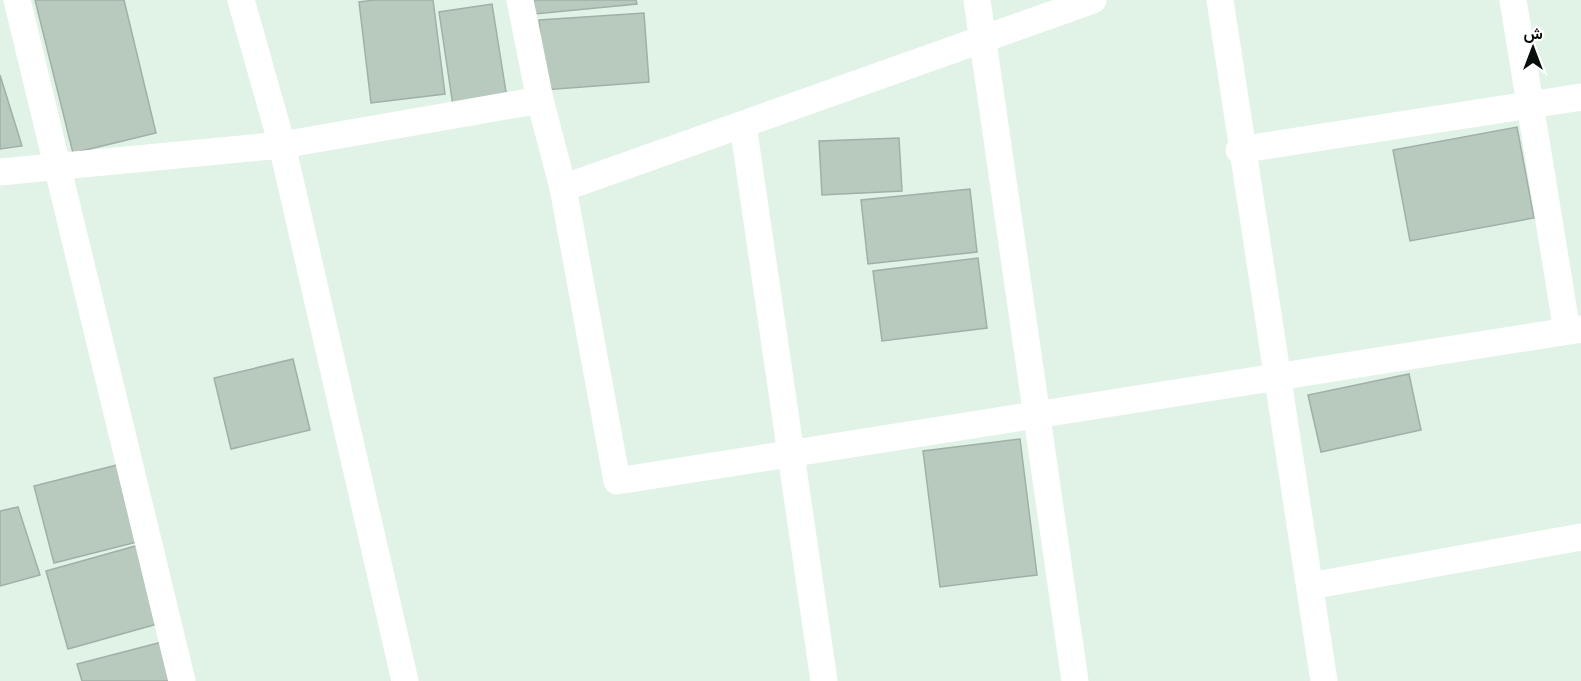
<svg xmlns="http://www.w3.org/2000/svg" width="1581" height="681" font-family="'Source Sans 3',Vazirmatn,sans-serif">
<rect width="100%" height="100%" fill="#e1f2e7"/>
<g fill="#b8c9be" stroke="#a1b0a7" stroke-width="1.5">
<path d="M35 0H124L156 133 73 153Z"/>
<path d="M374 0H433L445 94 371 103 359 2Z"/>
<path d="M534 0H636L637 4 535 14Z"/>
<path d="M492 4 507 98 453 106 439 12Z"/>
<path d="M644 13 649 82 543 90 539 20Z"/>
<path d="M0 75 22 146 0 149Z"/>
<path d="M1517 127 1534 218 1410 241 1393 150Z"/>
<path d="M899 138 902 191 822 195 819 141Z"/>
<path d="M970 189 977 252 868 264 861 200Z"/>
<path d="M978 258 987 328 882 341 873 271Z"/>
<path d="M293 359 310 430 231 449 214 378Z"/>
<path d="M1409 374 1421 430 1321 452 1308 395Z"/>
<path d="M1020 439 1037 575 940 587 923 451Z"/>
<path d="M117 465 137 542 54 563 34 486Z"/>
<path d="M18 507 40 575 0 586V511Z"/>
<path d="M139 545 161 623 68 649 46 571Z"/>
<path d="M166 641 176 681H82L77 664Z"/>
</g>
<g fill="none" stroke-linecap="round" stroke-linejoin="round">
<g stroke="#fff" stroke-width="27">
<path d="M17 0 182 681"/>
<path d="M241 0 282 145 405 681"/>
<path d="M520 0 540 100"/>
<path d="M977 0 1075 681"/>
<path d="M1220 0 1324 681"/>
<path d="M1513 0 1567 331"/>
<path d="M743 125 824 681"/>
<path d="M1239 150 1581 97"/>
<path d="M0 172 282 145 540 100 563 188 1093 0"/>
<path d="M563 188 617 481 1581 329"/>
<path d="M1310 586 1581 537"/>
</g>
</g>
<g transform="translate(1533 48)" stroke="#ffffff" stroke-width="4.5" paint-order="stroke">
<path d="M0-4.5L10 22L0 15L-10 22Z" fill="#080e0a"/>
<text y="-9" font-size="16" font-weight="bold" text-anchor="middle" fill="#080e0a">ش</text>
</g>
</svg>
